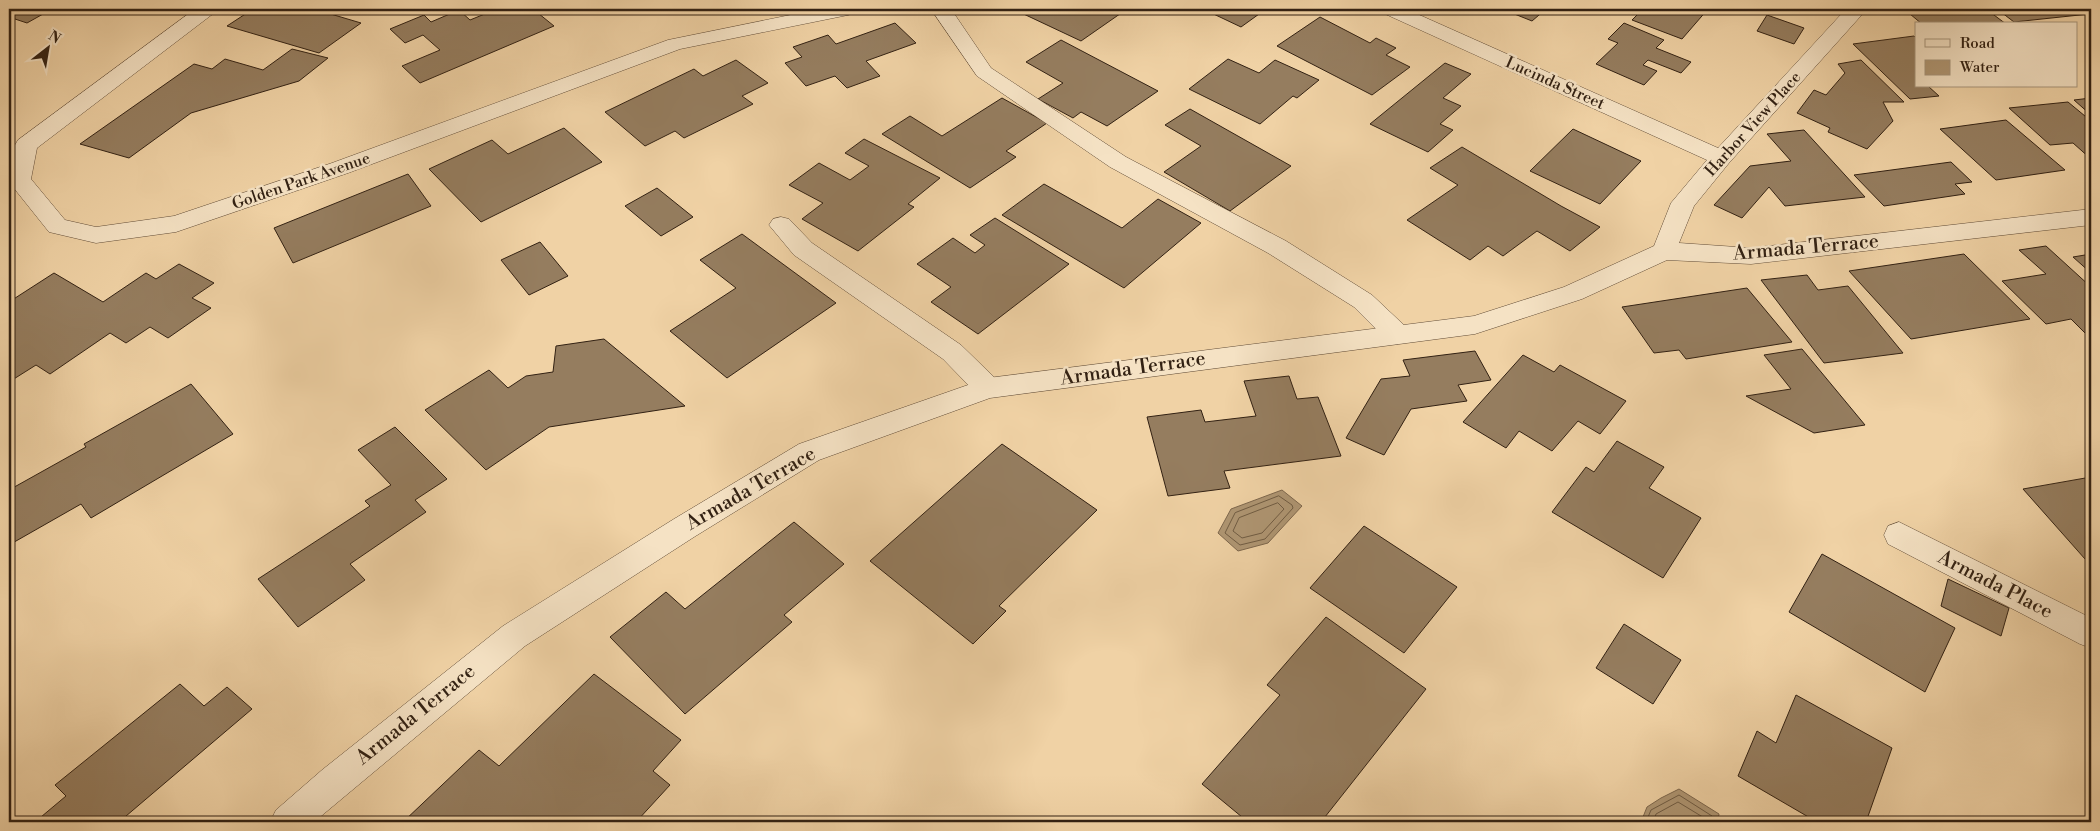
<svg xmlns="http://www.w3.org/2000/svg" width="2100" height="831" font-family="'Libre Bodoni',serif">
<rect width="100%" height="100%" fill="#f0d2a5"/>
<filter id="stains"><feTurbulence type="fractalNoise" baseFrequency=".004" numOctaves="4"/><feColorMatrix values="0 0 0 0 .2 0 0 0 0 .09 0 0 0 0 .02 0 0 0 .5 -.17"/></filter>
<radialGradient id="worn" r=".72"><stop offset=".6" stop-color="#630" stop-opacity="0"/><stop offset="1" stop-color="#630" stop-opacity=".3"/></radialGradient>
<g fill="#af9673" stroke="#7d674d">
<path d="M1282 490 1302 506 1268 543 1238 551 1218 533 1231 509Z"/>
<path d="M1679 789 1719 814 1718 822H1641L1647 807 1661 798Z"/>
</g>
<g fill="none" stroke-linecap="round" stroke-linejoin="round">
<g stroke="#705c43" stroke-width="1">
<path d="M1279 496 1292 505 1293 508 1265 539 1240 545 1225 533 1235 513Z"/>
<path d="M1278 503 1284 509 1262 533 1242 538 1233 531 1239 518Z"/>
<path d="M1646 822 1651 810 1679 795 1712 816 1713 822"/>
<path d="M1653 822 1656 814 1678 802 1706 819 1707 822"/>
</g>
</g>
<g fill="#957d5f" stroke="#322113">
<path d="M17 9H52L27 23 9 17V13Z"/>
<path d="M253 9H330L324 12 361 23 319 53 227 26Z"/>
<path d="M497 9H533L554 26 420 83 402 66 440 50 423 35 405 43 390 29 424 15 431 22 459 10 470 20Z"/>
<path d="M1013 9H1127L1081 41Z"/>
<path d="M1203 9H1266L1241 27Z"/>
<path d="M1502 9H1546L1532 21Z"/>
<path d="M1643 9H1708L1682 39 1632 20Z"/>
<path d="M1904 9H1986L2006 24H1922Z"/>
<path d="M1997 9H2083L2089 14 2014 22Z"/>
<path d="M1767 15 1804 28 1794 44 1757 31Z"/>
<path d="M1320 17 1370 43 1376 38 1396 48 1386 55 1410 67 1372 95 1277 46Z"/>
<path d="M895 23 916 43 866 61 880 76 847 88 835 76 806 86 785 63 802 57 793 47 828 35 836 44Z"/>
<path d="M1624 23 1664 40 1656 48 1691 62 1681 73 1648 60 1643 65 1657 71 1644 85 1596 64 1618 43 1608 39Z"/>
<path d="M1914 36 1916 38V86H1928L1939 96 1910 99 1853 44Z"/>
<path d="M1061 40 1158 91 1107 126 1081 112 1073 118 1038 99 1063 83 1026 62Z"/>
<path d="M292 49 328 58 299 81 191 113 129 158 80 144 194 64 212 69 225 59 263 70Z"/>
<path d="M1228 59 1259 73 1275 60 1319 80 1297 98 1293 96 1260 124 1189 89Z"/>
<path d="M736 60 768 83 742 96 753 104 684 138 675 131 645 146 605 112 694 69 703 76Z"/>
<path d="M1861 60 1904 102H1883L1893 121 1867 149 1828 132 1830 128 1797 113 1814 90 1826 95 1845 73 1838 64Z"/>
<path d="M1445 63 1471 74 1443 98 1461 106 1440 124 1453 130 1428 152 1370 124Z"/>
<path d="M1002 98 1047 123 1006 151 1016 157 970 188 882 134 910 116 942 136Z"/>
<path d="M2091 98V115L2074 100Z"/>
<path d="M2068 102 2091 121V159L2073 143 2050 145 2009 108Z"/>
<path d="M1190 109 1291 166 1230 211 1164 172 1201 146 1165 125Z"/>
<path d="M2006 120 2065 170 1996 180 1940 129Z"/>
<path d="M564 128 602 162 481 222 429 169 492 140 508 154Z"/>
<path d="M1573 129 1641 161 1600 204 1530 171Z"/>
<path d="M1804 130 1865 197 1785 206 1769 187 1742 218 1714 205 1750 166 1791 161 1767 134Z"/>
<path d="M864 139 940 178 908 204 914 207 858 251 802 219 823 203 789 185 819 163 850 180 869 166 845 153Z"/>
<path d="M1462 147 1561 206 1600 227 1570 251 1537 231 1503 256 1488 246 1470 260 1407 220 1458 185 1430 168Z"/>
<path d="M1951 162 1972 182 1955 184 1965 194 1884 206 1854 175Z"/>
<path d="M408 174 431 206 293 263 274 228Z"/>
<path d="M1044 184 1122 228 1158 199 1201 223 1124 288 1002 215Z"/>
<path d="M657 188 693 217 661 236 625 206Z"/>
<path d="M995 218 1069 264 978 334 931 302 951 287 917 264 953 238 975 253 985 245 970 235Z"/>
<path d="M742 234 836 303 727 378 670 331 736 288 700 260Z"/>
<path d="M540 242 568 276 529 295 501 260Z"/>
<path d="M2046 246 2091 287V336L2089 337 2071 319 2046 324 2002 281 2046 274 2019 250Z"/>
<path d="M1964 254 2030 319 1911 339 1849 271Z"/>
<path d="M2091 254V273L2073 257Z"/>
<path d="M179 264 214 283 192 298 211 308 168 338 150 327 126 343 110 333 50 374 36 365 9 382V302L54 273 103 302 146 273 156 279Z"/>
<path d="M1807 275 1818 290 1848 286 1903 353 1824 363 1761 280Z"/>
<path d="M1747 288 1792 342 1686 359 1679 350 1654 353 1622 307Z"/>
<path d="M604 339 685 406 549 427 486 470 425 410 489 370 508 388 526 376 553 372 556 346Z"/>
<path d="M1802 349 1865 425 1814 433 1746 396 1791 389 1764 355Z"/>
<path d="M1475 351 1491 380 1458 385 1467 401 1411 409 1384 455 1346 438 1381 379 1410 376 1403 360Z"/>
<path d="M1523 355 1554 372 1560 365 1626 401 1600 434 1578 421 1552 451 1519 431 1506 448 1463 422Z"/>
<path d="M1289 376 1297 399 1318 397 1341 456 1224 471 1230 488 1168 496 1147 417 1201 410 1205 422 1256 416 1244 381Z"/>
<path d="M191 384 233 434 91 518 81 504 9 545V490L86 447 84 444Z"/>
<path d="M395 427 447 479 415 500 426 512 350 564 365 580 298 627 258 579 370 506 365 501 391 485 358 450Z"/>
<path d="M1617 441 1664 467 1649 488 1701 518 1663 578 1552 512 1586 467 1594 472Z"/>
<path d="M1002 444 1097 510 999 606 1006 611 973 644 870 561Z"/>
<path d="M2091 477V558L2085 559 2023 489Z"/>
<path d="M794 522 844 564 784 615 792 622 685 714 610 637 666 592 685 609Z"/>
<path d="M1364 526 1457 587 1404 653 1310 588Z"/>
<path d="M1822 554 1955 628 1925 692 1789 612Z"/>
<path d="M1948 579 2009 608 2001 636 1941 606Z"/>
<path d="M1326 617 1426 689 1321 822H1248L1202 784 1280 695 1267 685Z"/>
<path d="M1624 624 1681 660 1653 704 1596 668Z"/>
<path d="M594 674 681 740 653 771 670 785 636 822H403L479 750 499 766Z"/>
<path d="M180 684 204 706 227 687 252 709 119 822H35L66 796 55 785Z"/>
<path d="M1796 695 1892 748 1866 822H1817L1738 776 1757 731 1776 743Z"/>
</g>
<g fill="none" stroke-linecap="round" stroke-linejoin="round">
<g stroke="#624d38" stroke-width="1">
<g id="service">
<path d="M931 9H951L991 68 1126 157 1286 241 1372 295 1406 327 1410 334 1406 341 1397 344 1388 341 1354 307 1268 253 1110 167 977 76Z"/>
<path d="M781 217 789 219 812 243 961 345 998 381 1001 388 998 395 988 398 978 395 943 359 794 255 769 225 773 219Z"/>
</g>
</g>
<g stroke="#624d38" stroke-width="1">
<g id="minor">
<path d="M195 9H217L214 13 37 148 31 179 65 220 96 227 174 216 332 163 668 40 820 9H858L855 13 848 15 680 49 348 173 176 232 96 243 49 232 9 182 15 145 18 140Z"/>
<path d="M1380 9H1406L1718 148 1846 9H1867L1729 163 1694 206 1679 243 1751 248 2091 209V225L1751 264 1667 260 1582 299 1475 334 990 398 819 460 694 537 525 646 314 822H270L276 810 322 770 503 626 674 519 799 444 988 378 1474 316 1564 287 1654 246 1671 203 1707 160 1383 13Z"/>
<path d="M1899 522 2091 618V648L2080 644 1888 544 1884 535 1888 526Z"/>
</g>
</g>
<use href="#service" fill="#f5e2c4" fill-rule="evenodd"/>
<use href="#minor" fill="#f5e2c4" fill-rule="evenodd"/>
</g>
<g text-anchor="middle" dominant-baseline="central" stroke-width="5" stroke-linejoin="round" paint-order="stroke">
<g font-size="16" fill="#322113" stroke="#f5e2c4">
<text transform="translate(1555 83) rotate(24)">Lucinda Street</text>
<text transform="translate(1753 124) rotate(-48)">Harbor View Place</text>
<text transform="translate(301 181) rotate(-19)">Golden Park Avenue</text>
</g>
<g font-size="20" fill="#322113" stroke="#f5e2c4">
<text transform="translate(1806 248) rotate(-5)">Armada Terrace</text>
<text transform="translate(1133 369) rotate(-8)">Armada Terrace</text>
<text transform="translate(751 489) rotate(-30)">Armada Terrace</text>
<text transform="translate(1995 585) rotate(27)">Armada Place</text>
<text transform="translate(416 715) rotate(-39)">Armada Terrace</text>
</g>
</g>
<rect width="2100" height="831" fill="none" stroke="#f0d2a5" stroke-width="30"/>
<rect x="10" y="10" width="2080" height="811" fill="none" stroke="#322113" stroke-width="2.5"/>
<rect x="15" y="15" width="2070" height="801" fill="none" stroke="#322113"/>
<rect x="1915" y="22" width="162" height="65" fill="#f5e2c4" stroke="#a7957d"/>
<rect x="1925" y="39" width="25" height="8" fill="#f5e2c4" stroke="#a7957d"/>
<text x="1960" y="48" font-size="15" fill="#322113">Road</text>
<rect x="1925" y="60" width="25" height="15" fill="#af9673" stroke="#a7957d"/>
<text x="1960" y="72" font-size="15" fill="#322113">Water</text>
<g transform="translate(48 48) rotate(31)" stroke="#f5e2c4" stroke-width="4" paint-order="stroke">
<path d="M0-4L9 19L0 12L-9 19Z" fill="#322113"/>
<text y="-8" font-size="14" font-weight="bold" text-anchor="middle" fill="#322113">N</text>
</g>
<rect width="100%" height="100%" filter="url(#stains)"/>
<rect width="100%" height="100%" fill="url(#worn)"/>
</svg>
